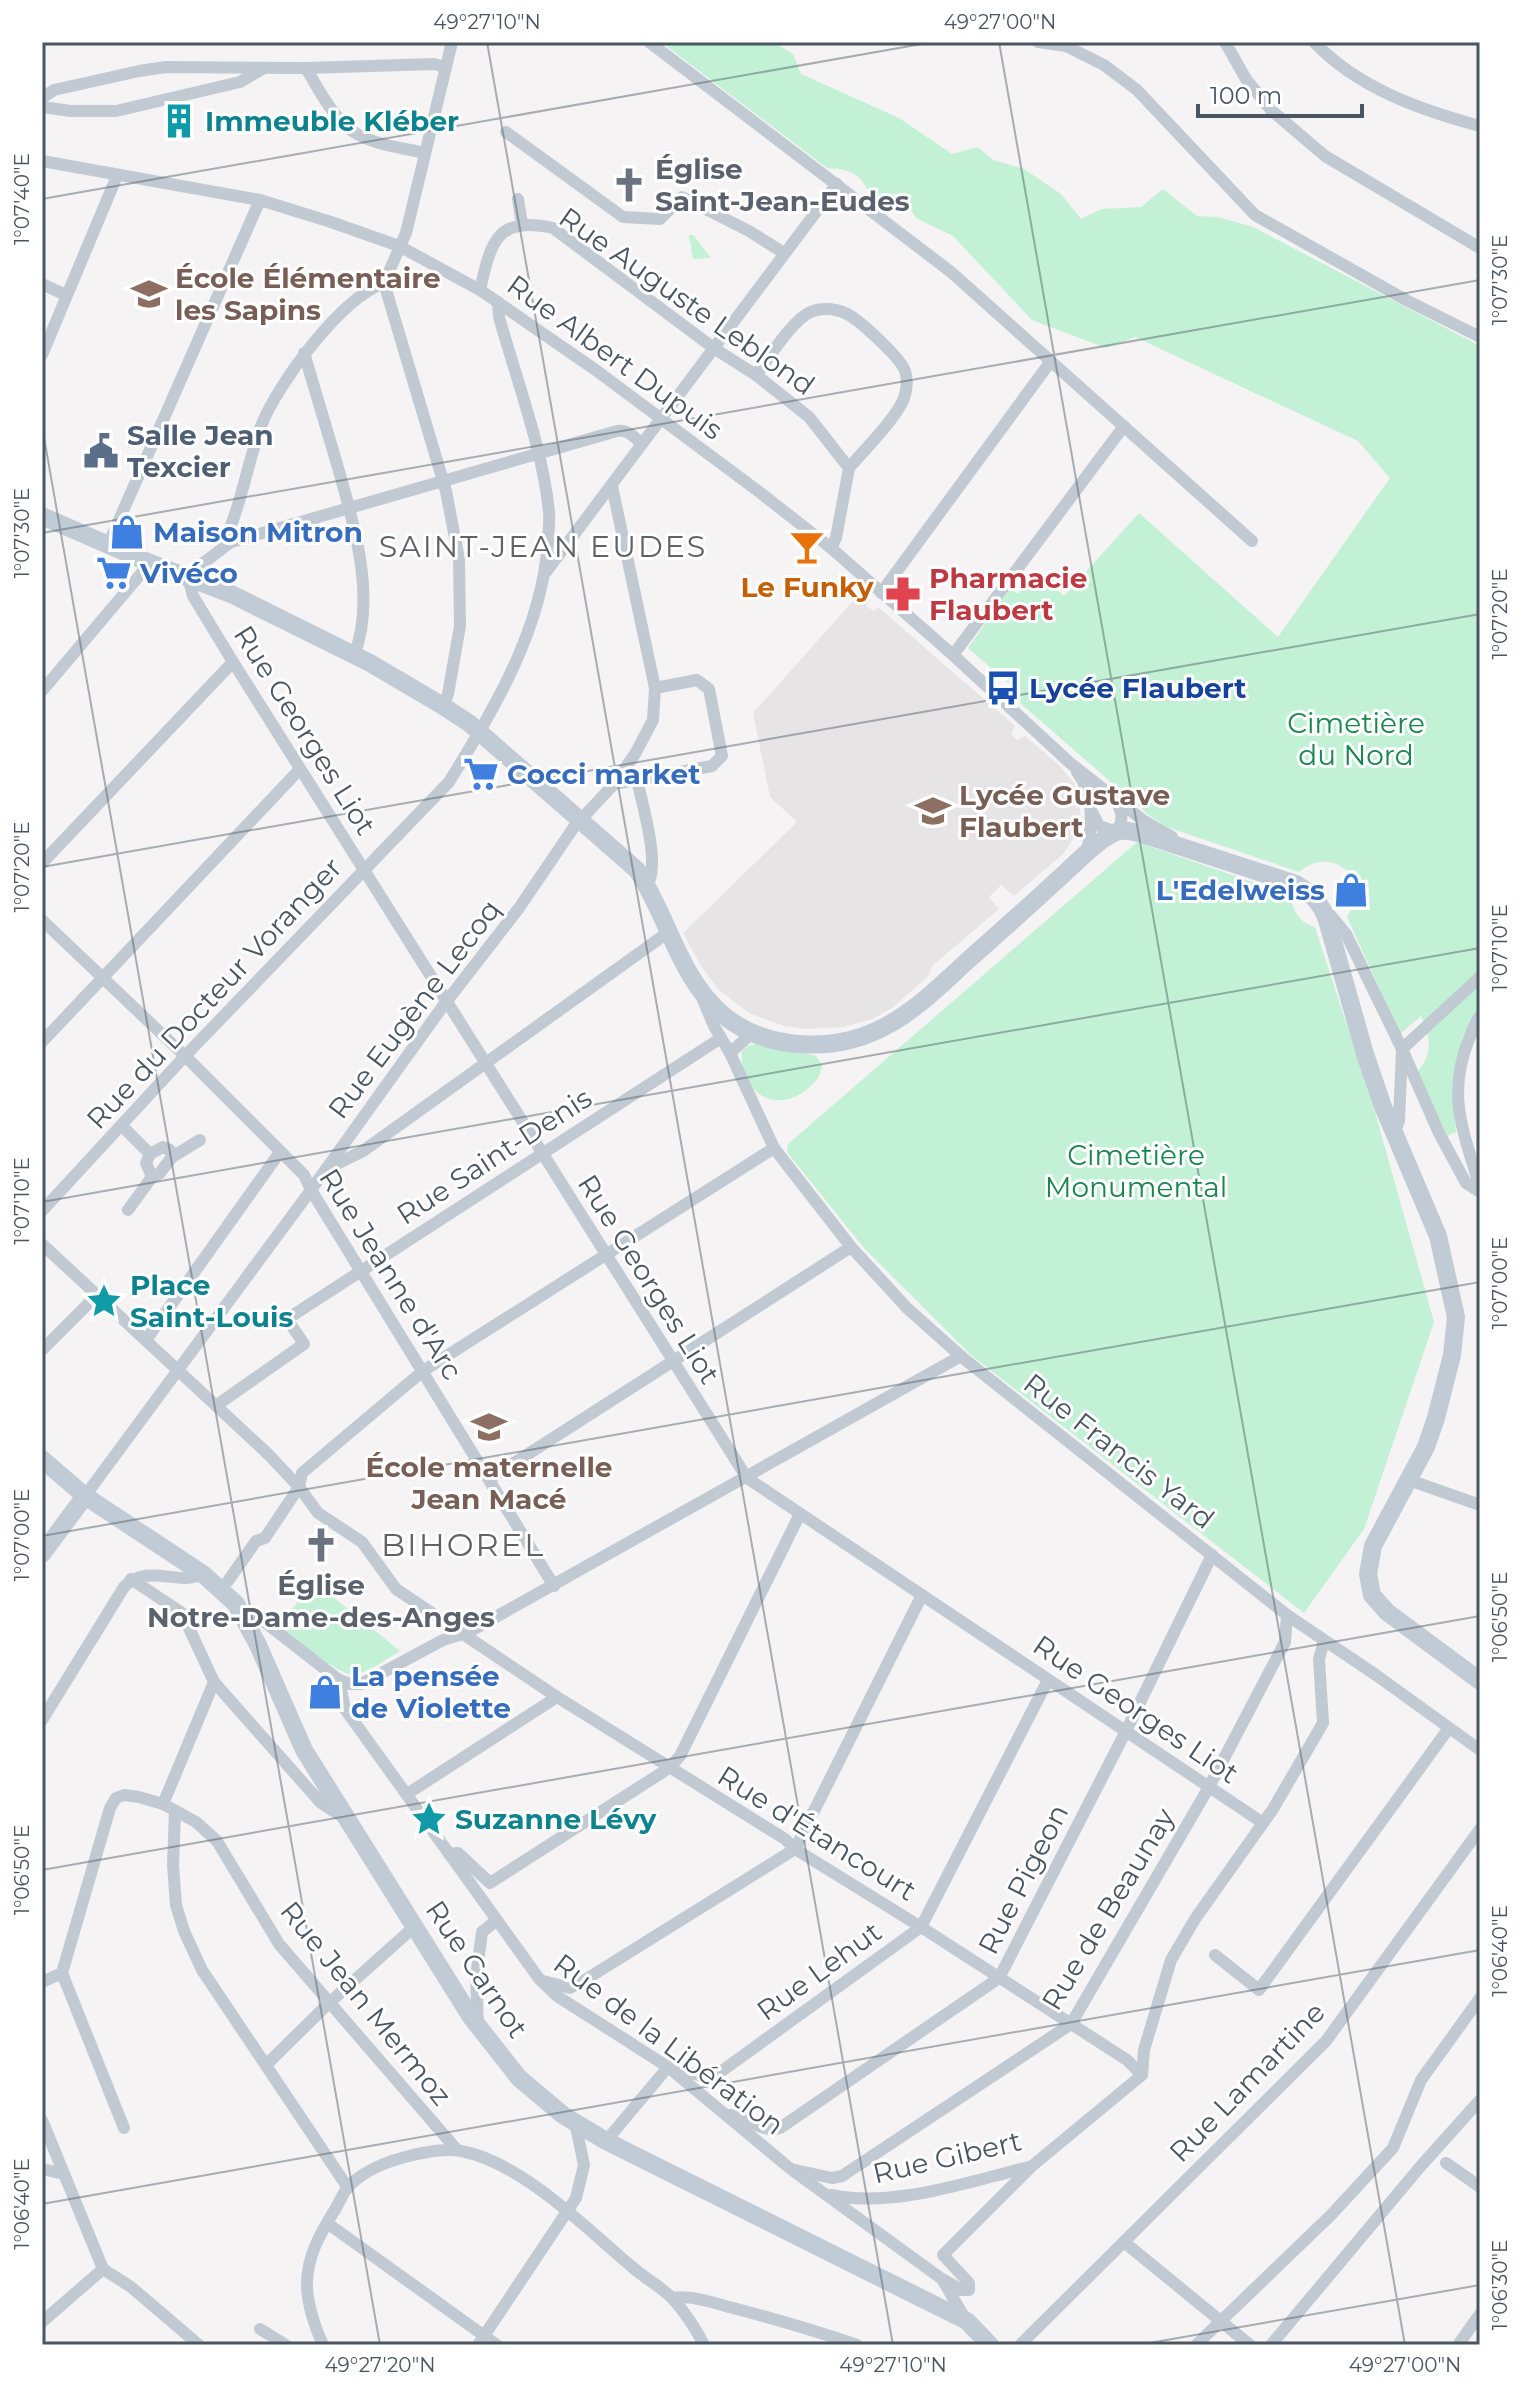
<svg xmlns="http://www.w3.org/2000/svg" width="1522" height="2387" font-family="Montserrat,sans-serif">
<rect width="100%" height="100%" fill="#f5f3f3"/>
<path fill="#e6e4e5" d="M861 592 870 600 866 606 874 611 878 607 1015 726 1011 734 1017 740 1025 736 1059 765 1074 783 1079 796 1081 827 1063 854 1014 896 1001 885 989 897 999 909 933 965 927 977 892 1008 872 1019 844 1027 806 1029 784 1026 749 1013 718 989 701 966 683 933 797 822 770 797 753 713Z"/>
<g fill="#c3f1d5">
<path d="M661 42H774L793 54 801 74 899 118 952 154 978 147 993 160 1024 169 1061 194 1081 219 1101 209 1141 207 1163 189 1197 216 1218 217 1253 227 1480 346V1009L1463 1037 1452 1085 1456 1132 1445 1137 1418 1071C1434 1052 1430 1037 1421 1016L1400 1034 1347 917C1374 878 1331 844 1299 872L1167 827 1150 816 1012 696 1014 688 968 648 1010 589 1018 594 1036 571 1064 596 1139 513 1278 637 1390 478 1358 441 1135 337 1106 348 1032 320 953 236 916 218 901 194 872 196C858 173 855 170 827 168Z"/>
<path d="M689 235H693L711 258 693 259Z"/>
<path d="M1137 842 1290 895C1293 910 1299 923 1315 927L1375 1112 1434 1322 1364 1529 1304 1613 971 1355 864 1248 787 1152 788 1144Z"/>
<path d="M760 1043 816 1056 822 1065C820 1077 816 1082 806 1090 773 1116 738 1089 742 1051L748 1046Z"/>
<path d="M313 1581 400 1651C386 1659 370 1672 354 1674 337 1676 295 1637 280 1626Z"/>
</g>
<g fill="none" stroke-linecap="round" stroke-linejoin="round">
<g stroke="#c1cad2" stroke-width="12">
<path d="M649 42 951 272 1252 541"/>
<path d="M1038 42 1066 46 1104 65 1137 90 1255 215 1406 300 1480 337"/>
<path d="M1225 42 1246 79 1271 110 1325 156 1480 248"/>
<path d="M1314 42C1358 88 1420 110 1480 126"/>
<path d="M306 68C317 87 329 110 346 126 365 144 399 147 424 153"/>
<path d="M42 98 54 90 139 71 166 67 306 68 434 64 445 67"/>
<path d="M42 107 71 111H116L240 82 264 68"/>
<path d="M506 132 623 217 660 219 682 197 749 231 784 253"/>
<path d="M42 161 260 200 331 222 399 246 480 290 597 371 758 491 831 548 953 655 1070 763 1144 821 1172 837"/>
<path d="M518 199 522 224"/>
<path d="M384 283 446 491 459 559 460 626 448 694 443 706"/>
<path d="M42 284 66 295"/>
<path d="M480 290C491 242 496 216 553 228L715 349 756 375 809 417 849 468 836 538 831 548"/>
<path d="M304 353C314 387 324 421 334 454 351 513 378 596 354 655"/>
<path d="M42 355 117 176"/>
<path d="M756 375C769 358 794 317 813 311 824 307 839 309 849 315 861 322 901 358 905 371 908 379 907 387 905 395 900 415 863 451 849 468"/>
<path d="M231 542 228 533C243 498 248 461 261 426 278 383 341 298 384 283L406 233 452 42"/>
<path d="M108 545 260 200"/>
<path d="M546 572 837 184"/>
<path d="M188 577 193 596 233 662 747 1478 1263 1823"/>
<path d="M194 580 198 567 231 542 617 431C628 429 634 437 642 444"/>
<path d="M881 593 1051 361"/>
<path d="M953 655 1124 426"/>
<path d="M42 691 150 563"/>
<path d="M1077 772C1095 796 1092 825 1087 853"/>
<path d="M637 779C642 805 661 864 647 886"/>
<path d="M614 784 712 766 722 756 709 689 697 680 655 688"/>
<path d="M1092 812 1099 826 1117 832C1124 819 1122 813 1116 800"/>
<path d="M42 863 233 662"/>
<path d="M1327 911 1346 934 1402 1049 1439 1133 1466 1183 1480 1192"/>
<path d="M42 920 185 1056 304 1175 311 1190 554 1586"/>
<path d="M703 1000 714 1026 730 1053 774 1148 851 1247 907 1308 963 1358 1287 1615 1376 1675 1480 1750"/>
<path d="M1480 1016C1475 1023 1472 1031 1469 1039 1446 1096 1464 1132 1480 1188"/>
<path d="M42 1042 300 769"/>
<path d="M730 1053 753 1032"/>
<path d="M122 1126 150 1154 163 1147 170 1150 172 1157 159 1174 152 1177 146 1163 150 1154"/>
<path d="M1395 1131 1399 1121 1402 1049 1480 977"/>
<path d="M172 1157 200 1140"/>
<path d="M328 1168 363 1151 670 931"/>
<path d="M128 1210 152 1177"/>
<path d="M42 1211 185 1056 449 782C494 709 542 630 548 542 548 532 550 522 549 512 543 450 516 378 499 317L498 302"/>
<path d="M42 1244 269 1455 299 1487 318 1513 362 1542 396 1589 557 1697 785 1839 795 1849 921 1927 1127 2060 1142 2075"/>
<path d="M146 1340 280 1152"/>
<path d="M42 1350 97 1295"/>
<path d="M217 1405 304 1344 287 1319 721 1038"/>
<path d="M489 1479 851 1247"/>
<path d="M1409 1480 1480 1505"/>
<path d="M85 1496 311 1190 443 1006 519 908 574 827 614 784 635 754 653 720 655 688 612 486"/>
<path d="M131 1579 182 1613 214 1682 163 1804"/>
<path d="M228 1581 256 1541 265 1538 299 1487 302 1473 423 1371 774 1148"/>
<path d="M244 1615 266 1623 339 1680 350 1684H361L443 1640 469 1632 961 1356"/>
<path d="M339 1680 345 1709 540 1980 557 1996 668 2067 792 2170 942 2279 966 2320"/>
<path d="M214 1682 321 1803 343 1817"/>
<path d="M42 1720 124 1587C149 1562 177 1587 203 1574"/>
<path d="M407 1794 557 1697"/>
<path d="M175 1812 173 1865 176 1905 184 1931 202 1970 348 2188"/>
<path d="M449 1854 458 1853 490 1883 669 1768 680 1756 800 1514"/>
<path d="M1215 1955 1259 1990 1449 1728"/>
<path d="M62 1973 124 2128"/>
<path d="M543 1981 570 1988 580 1983 795 1849 922 1595"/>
<path d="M42 1982 62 1973 110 1808 116 1798 124 1795 139 1797 163 1804 196 1822 217 1841 279 1944 457 2150"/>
<path d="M478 2026 476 1977 482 1932 497 1920"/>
<path d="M266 2065 329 2003 414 1927"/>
<path d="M730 2115C747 2118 765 2134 780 2128L999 1978 1126 1731 1212 1555"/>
<path d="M42 2120 103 2269"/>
<path d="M606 2141 668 2067 709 2078 719 2073 921 1927 1048 1680"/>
<path d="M1446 2163 1480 2187"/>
<path d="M42 2169 64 2174"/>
<path d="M795 2170 832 2178 842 2176 1071 2024 1209 1787 1285 1642 1287 1615"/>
<path d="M831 2195C894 2208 967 2182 1029 2167"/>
<path d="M327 2223 497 2345"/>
<path d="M1124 2242 1250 2345"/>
<path d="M103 2269 131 2287 199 2345"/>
<path d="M944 2280 961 2290H969V2283L943 2255 1032 2166 1142 2075 1144 2050 1171 1960 1195 1919 1273 1809 1323 1723 1319 1659 1324 1641"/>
<path d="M672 2298C692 2295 714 2303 733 2308 775 2319 816 2331 857 2345"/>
<path d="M42 2322 103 2269"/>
<path d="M260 2329 286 2345"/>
<path d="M323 2345C315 2327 308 2306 307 2287 306 2257 321 2232 336 2208 340 2201 343 2193 348 2187 364 2170 391 2160 413 2155 428 2152 446 2148 461 2151 521 2162 586 2228 631 2266 644 2278 662 2287 674 2300 686 2314 696 2329 704 2345"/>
<path d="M478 2345 576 2198 584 2165 575 2122"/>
<path d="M1020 2345 1326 2041 1480 1829"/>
<path d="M1196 2345 1331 2215 1393 2148 1421 2080 1480 1998"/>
<path d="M1271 2345 1420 2167 1480 2100"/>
<path d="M1458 2345 1480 2314"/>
</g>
<g stroke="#c1cbd6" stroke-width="18">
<path d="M42 516 150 563 231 594 370 663 443 706 469 723 637 870C668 916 679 978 723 1015 767 1051 835 1053 884 1027 914 1012 940 986 965 963 995 936 1025 910 1055 882 1071 868 1097 840 1116 832 1127 828 1141 834 1151 837L1296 884C1311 893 1321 903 1327 920L1365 1054 1382 1104 1438 1236 1456 1317 1452 1355 1436 1418 1426 1447 1373 1546 1368 1574 1372 1595 1387 1612 1480 1681"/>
<path d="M42 1459 85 1496 203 1574 236 1604 258 1645 304 1750 471 2017 519 2078 563 2115 606 2141 967 2321 990 2345"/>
<path d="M42 1554 85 1496"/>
</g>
</g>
<path fill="none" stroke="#4a5661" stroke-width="2" stroke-opacity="0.45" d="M487 42 893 2345M999 42 1405 2345M42 199 933 42M42 426 380 2345M42 533 1480 280M42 867 1480 614M42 1202 1480 948M42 1536 1480 1282M42 1870 1480 1616M42 2204 1480 1950M1138 2345 1480 2285"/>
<defs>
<g id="building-bare" transform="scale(2.76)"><path d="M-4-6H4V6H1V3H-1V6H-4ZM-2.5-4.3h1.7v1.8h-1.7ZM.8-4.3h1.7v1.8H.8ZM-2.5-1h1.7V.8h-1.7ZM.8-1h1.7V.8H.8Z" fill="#0f9aa8" stroke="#fff" stroke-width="2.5" paint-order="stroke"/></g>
<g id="church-bare" transform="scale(2.76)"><path d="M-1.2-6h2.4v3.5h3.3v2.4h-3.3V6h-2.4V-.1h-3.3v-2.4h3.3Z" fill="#6b7280" stroke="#fff" stroke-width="2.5" paint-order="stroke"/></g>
<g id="school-bare" transform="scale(2.76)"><path d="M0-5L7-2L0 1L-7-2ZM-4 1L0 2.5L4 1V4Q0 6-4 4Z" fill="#8d6e63" stroke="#fff" stroke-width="2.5" paint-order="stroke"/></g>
<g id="civic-bare" transform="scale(2.76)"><path d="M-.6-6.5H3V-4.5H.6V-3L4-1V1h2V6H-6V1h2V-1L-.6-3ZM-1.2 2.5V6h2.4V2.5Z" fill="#5c6f8a" stroke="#fff" stroke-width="2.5" paint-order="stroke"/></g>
<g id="shop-bare" transform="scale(2.76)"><path d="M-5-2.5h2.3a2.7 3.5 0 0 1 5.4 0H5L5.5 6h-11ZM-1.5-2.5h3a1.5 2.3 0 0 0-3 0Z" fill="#3f7fe0" stroke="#fff" stroke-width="2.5" paint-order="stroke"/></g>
<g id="bar-bare" transform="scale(2.76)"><path d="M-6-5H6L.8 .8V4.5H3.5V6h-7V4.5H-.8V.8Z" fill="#e8710a" stroke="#fff" stroke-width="2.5" paint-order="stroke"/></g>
<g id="supermarket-bare" transform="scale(2.76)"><path d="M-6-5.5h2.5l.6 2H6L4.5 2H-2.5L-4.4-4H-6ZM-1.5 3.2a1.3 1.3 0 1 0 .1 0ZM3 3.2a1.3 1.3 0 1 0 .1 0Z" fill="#3f7fe0" stroke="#fff" stroke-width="2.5" paint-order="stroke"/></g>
<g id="pharmacy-bare" transform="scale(2.76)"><path d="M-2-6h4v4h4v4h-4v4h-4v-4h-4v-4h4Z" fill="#e0444e" stroke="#fff" stroke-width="2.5" paint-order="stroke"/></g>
<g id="bus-bare" transform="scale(2.76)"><path d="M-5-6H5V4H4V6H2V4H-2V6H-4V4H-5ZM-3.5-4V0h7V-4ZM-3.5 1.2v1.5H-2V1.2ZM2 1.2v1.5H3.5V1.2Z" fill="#1a4fb4" stroke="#fff" stroke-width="2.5" paint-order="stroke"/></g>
<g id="sight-bare" transform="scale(2.76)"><path d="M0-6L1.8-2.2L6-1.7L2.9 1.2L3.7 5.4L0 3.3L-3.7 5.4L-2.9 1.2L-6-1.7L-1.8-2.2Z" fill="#0f9aa8" stroke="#fff" stroke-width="2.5" paint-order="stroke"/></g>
</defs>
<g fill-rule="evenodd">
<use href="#building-bare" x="179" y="121"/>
<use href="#church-bare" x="629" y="185"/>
<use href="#school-bare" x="149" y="294"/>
<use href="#civic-bare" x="101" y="451"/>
<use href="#shop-bare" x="127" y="532"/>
<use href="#bar-bare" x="807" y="547"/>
<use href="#supermarket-bare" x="114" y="573"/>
<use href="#pharmacy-bare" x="903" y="594"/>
<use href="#bus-bare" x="1003" y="688"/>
<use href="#supermarket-bare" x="481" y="774"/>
<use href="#school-bare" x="933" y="811"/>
<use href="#shop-bare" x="1351" y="890"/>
<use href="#sight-bare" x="104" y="1301"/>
<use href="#school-bare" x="489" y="1427"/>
<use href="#church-bare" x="321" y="1545"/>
<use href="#shop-bare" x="325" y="1692"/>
<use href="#sight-bare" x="429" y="1819"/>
</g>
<g text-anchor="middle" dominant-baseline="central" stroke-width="6" stroke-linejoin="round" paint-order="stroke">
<g font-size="28" font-weight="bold" fill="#0d838f" stroke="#fff" text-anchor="start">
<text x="205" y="121">Immeuble Kléber</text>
<text x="130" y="1285">Place<tspan x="130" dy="32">Saint-Louis</tspan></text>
<text x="455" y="1819">Suzanne Lévy</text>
</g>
<g font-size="28" font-weight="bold" fill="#5b616d" stroke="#fff" text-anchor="start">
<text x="655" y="169">Église<tspan x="655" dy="32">Saint-Jean-Eudes</tspan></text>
<text x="321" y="1585" text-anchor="middle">Église<tspan x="321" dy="32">Notre-Dame-des-Anges</tspan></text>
</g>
<g font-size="28" font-weight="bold" fill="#785e54" stroke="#fff" text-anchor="start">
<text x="175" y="278">École Élémentaire<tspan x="175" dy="32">les Sapins</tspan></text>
<text x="959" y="795">Lycée Gustave<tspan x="959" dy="32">Flaubert</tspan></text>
<text x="489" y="1467" text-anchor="middle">École maternelle<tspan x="489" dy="32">Jean Macé</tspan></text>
</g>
<g font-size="28" fill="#4a5661" stroke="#fff">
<text transform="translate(687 301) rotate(35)">Rue Auguste Leblond</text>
<text transform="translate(615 357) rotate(36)">Rue Albert Dupuis</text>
<text transform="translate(305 730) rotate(58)">Rue Georges Liot</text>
<text transform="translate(214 993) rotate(-47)">Rue du Docteur Voranger</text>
<text transform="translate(414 1009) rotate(-53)">Rue Eugène Lecoq</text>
<text transform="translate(494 1156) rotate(-33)">Rue Saint-Denis</text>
<text transform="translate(391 1274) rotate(58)">Rue Jeanne d'Arc</text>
<text transform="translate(649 1279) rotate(58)">Rue Georges Liot</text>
<text transform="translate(1119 1451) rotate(38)">Rue Francis Yard</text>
<text transform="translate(1136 1709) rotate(34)">Rue Georges Liot</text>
<text transform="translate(817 1833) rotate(32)">Rue d'Étancourt</text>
<text transform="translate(1023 1879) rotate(-63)">Rue Pigeon</text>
<text transform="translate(1108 1909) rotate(-59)">Rue de Beaunay</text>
<text transform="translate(477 1969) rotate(56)">Rue Carnot</text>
<text transform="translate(819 1971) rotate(-36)">Rue Lehut</text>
<text transform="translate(366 2003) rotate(51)">Rue Jean Mermoz</text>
<text transform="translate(669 2044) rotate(37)">Rue de la Libération</text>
<text transform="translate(1247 2082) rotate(-46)">Rue Lamartine</text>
<text transform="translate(947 2157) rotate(-13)">Rue Gibert</text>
</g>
<g font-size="28" font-weight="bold" fill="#4e5e75" stroke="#fff" text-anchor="start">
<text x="127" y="435">Salle Jean<tspan x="127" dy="32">Texcier</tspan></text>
</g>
<g font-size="28" font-weight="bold" fill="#366cbe" stroke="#fff" text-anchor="start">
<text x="153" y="532">Maison Mitron</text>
<text x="140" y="573">Vivéco</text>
<text x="507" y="774">Cocci market</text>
<text x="1325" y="890" text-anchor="end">L'Edelweiss</text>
<text x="351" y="1676">La pensée<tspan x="351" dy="32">de Violette</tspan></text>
</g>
<g font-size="28" font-weight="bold" fill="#be3a42" stroke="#fff" text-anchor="start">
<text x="929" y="578">Pharmacie<tspan x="929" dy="32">Flaubert</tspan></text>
</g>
<g font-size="28" font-weight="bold" fill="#c56008" stroke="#fff">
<text x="807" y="587">Le Funky</text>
</g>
<g font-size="28" font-weight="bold" fill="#164399" stroke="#fff" text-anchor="start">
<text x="1029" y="688">Lycée Flaubert</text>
</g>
<g font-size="28" fill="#17864f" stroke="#fff">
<text x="1356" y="723">Cimetière<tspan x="1356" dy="32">du Nord</tspan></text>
<text x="1136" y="1155">Cimetière<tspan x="1136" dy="32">Monumental</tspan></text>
</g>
<g font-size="30" letter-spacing="2" fill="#5f6368" stroke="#fff">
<text x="543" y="546">SAINT-JEAN EUDES</text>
</g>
<g font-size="32" letter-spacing="2" fill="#5f6368" stroke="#fff">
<text x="463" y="1544">BIHOREL</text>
</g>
</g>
<rect width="1522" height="2387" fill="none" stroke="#ffffff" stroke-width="88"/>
<path d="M1198 104v12h164v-12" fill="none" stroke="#4a5661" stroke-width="4"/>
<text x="1210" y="104" font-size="24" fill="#4a5661" stroke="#ffffff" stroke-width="6" paint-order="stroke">100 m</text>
<rect x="44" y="44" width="1434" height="2299" fill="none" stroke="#4a5661" stroke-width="3"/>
<g font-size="20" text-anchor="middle" fill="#4a5661">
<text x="487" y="29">49°27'10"N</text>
<text x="1000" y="29">49°27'00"N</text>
<text transform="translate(22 199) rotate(-90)" y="7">1°07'40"E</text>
<text transform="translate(1500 280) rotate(-90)" y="7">1°07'30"E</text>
<text transform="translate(22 533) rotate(-90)" y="7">1°07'30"E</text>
<text transform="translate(1500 614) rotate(-90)" y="7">1°07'20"E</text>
<text transform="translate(22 867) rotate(-90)" y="7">1°07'20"E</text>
<text transform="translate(1500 948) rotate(-90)" y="7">1°07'10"E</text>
<text transform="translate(22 1201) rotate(-90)" y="7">1°07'10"E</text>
<text transform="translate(1500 1283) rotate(-90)" y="7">1°07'00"E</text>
<text transform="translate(22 1535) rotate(-90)" y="7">1°07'00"E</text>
<text transform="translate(1500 1617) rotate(-90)" y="7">1°06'50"E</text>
<text transform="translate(22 1870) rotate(-90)" y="7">1°06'50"E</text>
<text transform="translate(1500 1951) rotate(-90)" y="7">1°06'40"E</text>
<text transform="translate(22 2204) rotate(-90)" y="7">1°06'40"E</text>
<text transform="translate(1500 2285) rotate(-90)" y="7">1°06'30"E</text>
<text x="380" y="2372">49°27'20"N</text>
<text x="893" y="2372">49°27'10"N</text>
<text x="1405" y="2372">49°27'00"N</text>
</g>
</svg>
